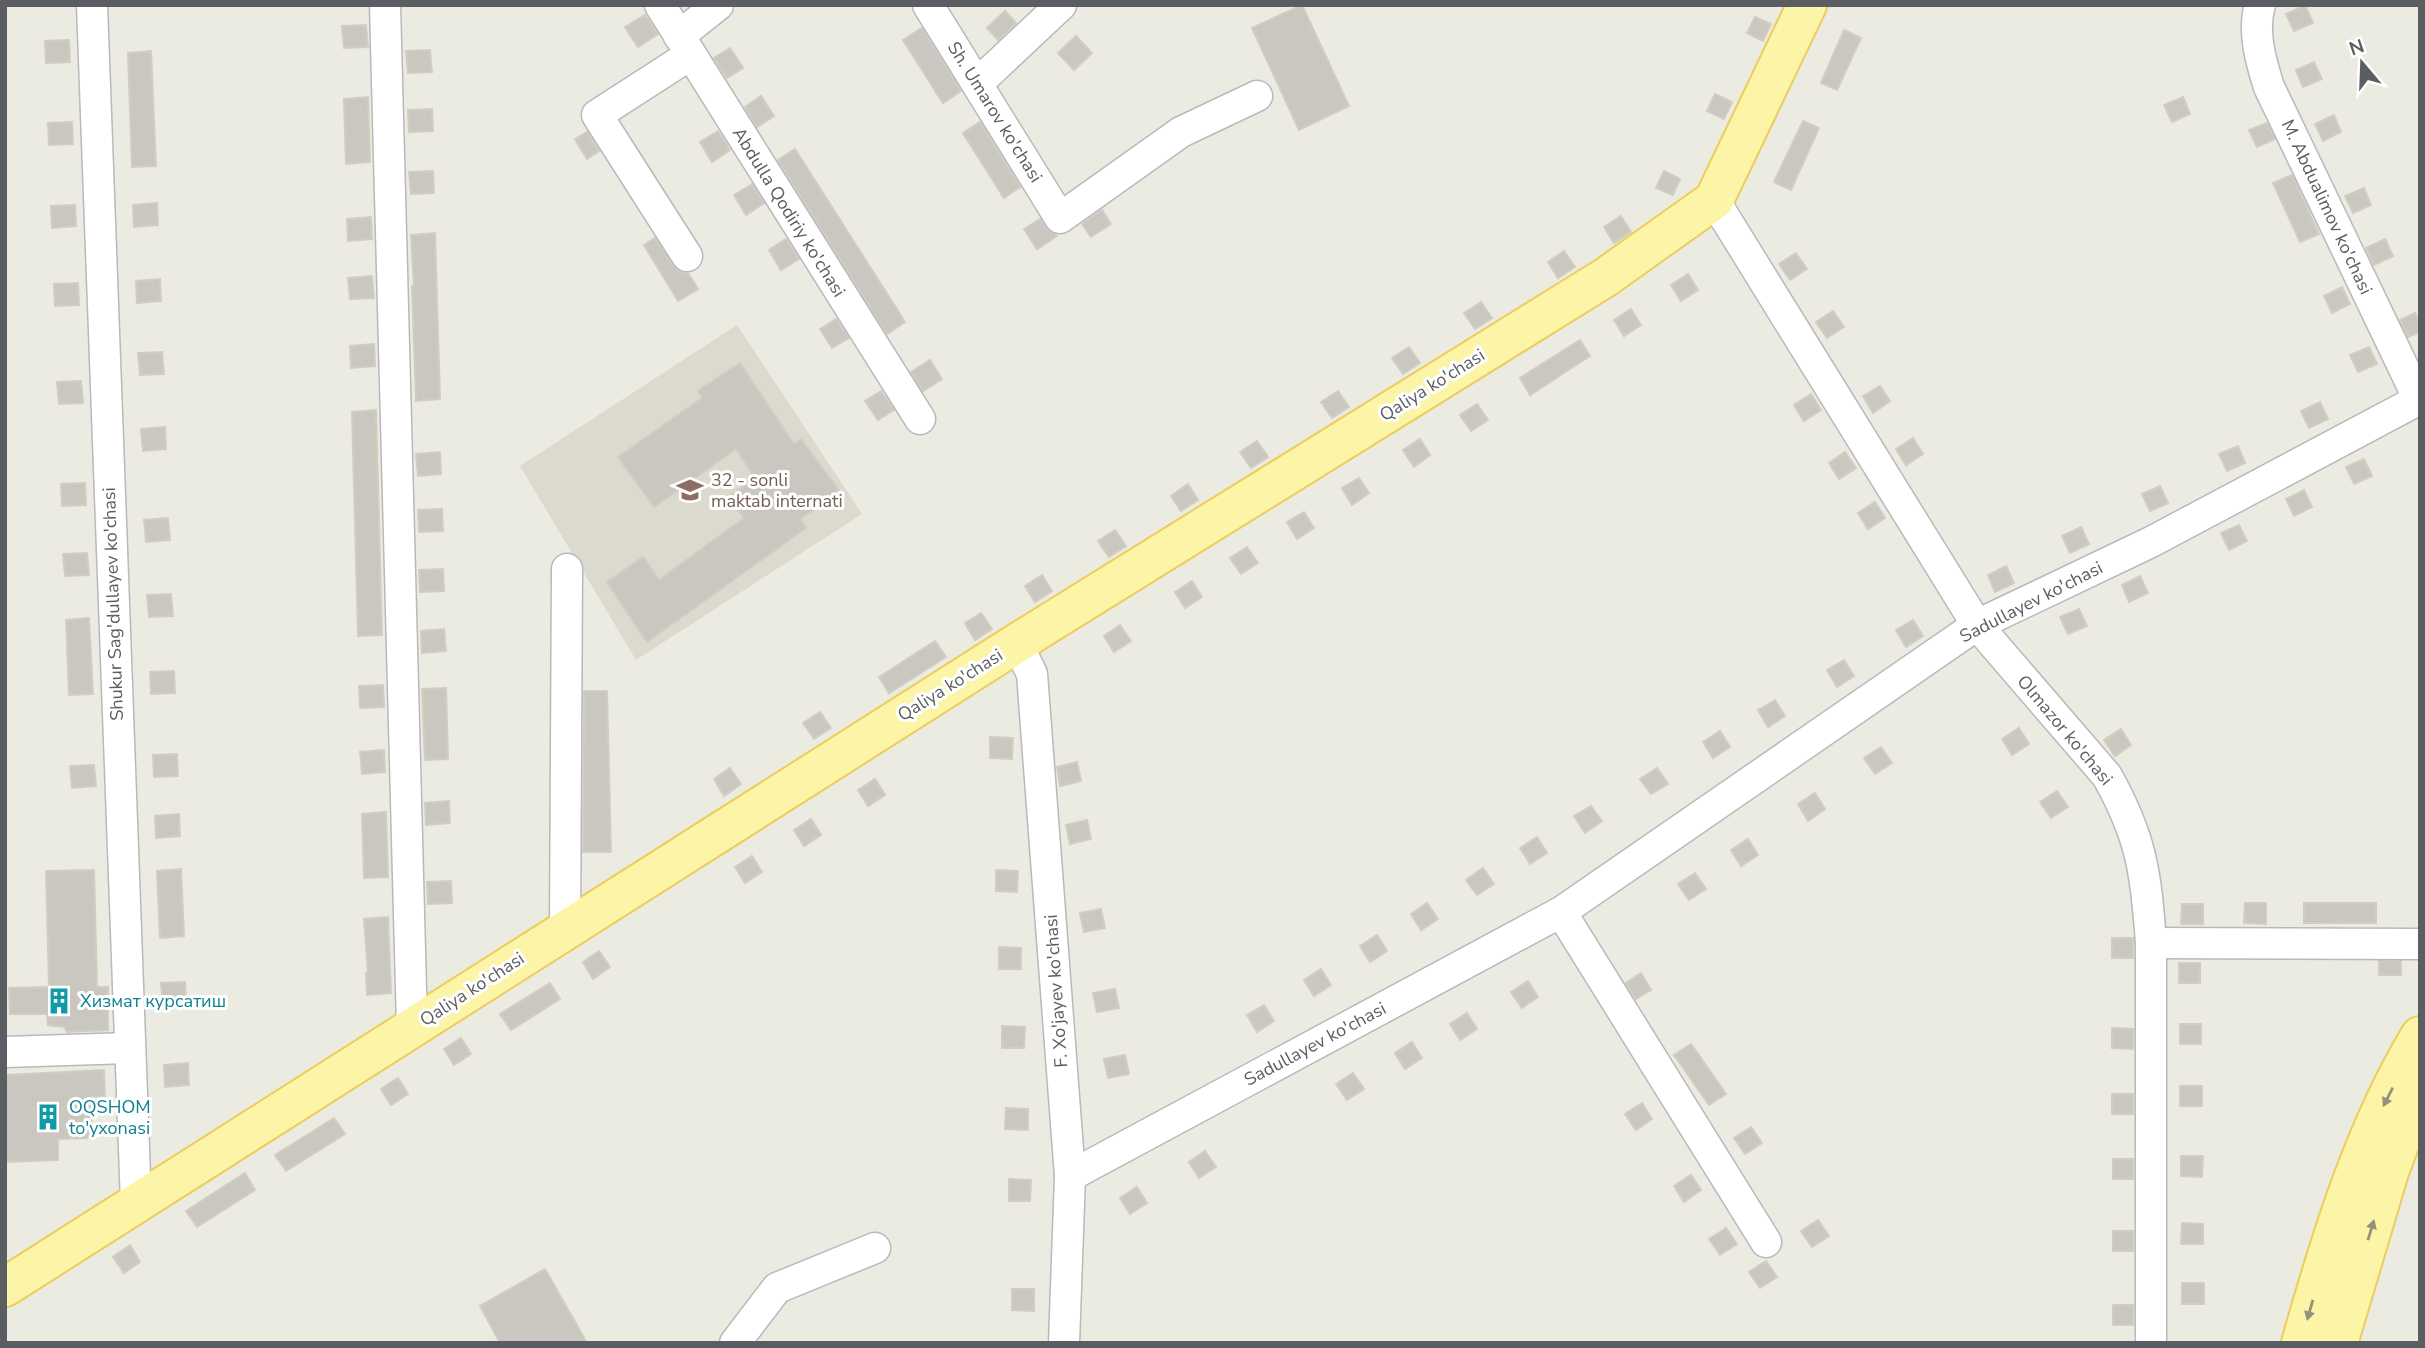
<svg xmlns="http://www.w3.org/2000/svg" width="2425" height="1348" font-family="'Nunito Sans',sans-serif">
<rect width="100%" height="100%" fill="#ecebe1"/>
<path fill="#dcdacf" d="M737 325 862 514 636 660 520 466Z"/>
<g fill="#cac7c1" stroke="#d1cdc0" stroke-width="2">
<path d="M1302 5 1349 106 1299 130 1252 28Z"/>
<path d="M2305 5 2313 23 2294 31 2286 14Z"/>
<path d="M1005 11 1016 23 998 40 987 28Z"/>
<path d="M645 15 658 34 638 47 625 27Z"/>
<path d="M1755 17 1771 24 1763 41 1747 33Z"/>
<path d="M366 25 368 47 344 48 342 26Z"/>
<path d="M922 28 961 91 943 103 903 40Z"/>
<path d="M1844 30 1861 38 1837 90 1821 83Z"/>
<path d="M1076 36 1092 53 1074 70 1058 53Z"/>
<path d="M69 40 70 62 46 63 45 41Z"/>
<path d="M730 48 743 68 727 78 714 58Z"/>
<path d="M430 50 432 72 408 73 406 51Z"/>
<path d="M151 51 156 166 132 167 128 53Z"/>
<path d="M2314 62 2322 79 2303 87 2296 70Z"/>
<path d="M1715 94 1732 102 1724 119 1707 111Z"/>
<path d="M761 96 774 116 757 127 745 107Z"/>
<path d="M368 97 370 162 346 164 344 99Z"/>
<path d="M2183 97 2190 114 2172 122 2164 105Z"/>
<path d="M432 109 433 131 409 132 408 110Z"/>
<path d="M2334 115 2341 132 2323 141 2315 124Z"/>
<path d="M1803 121 1819 128 1791 190 1774 182Z"/>
<path d="M72 122 73 144 49 145 48 123Z"/>
<path d="M980 122 1020 187 1004 198 963 133Z"/>
<path d="M2267 123 2275 139 2257 147 2249 130Z"/>
<path d="M718 131 730 150 712 162 700 142Z"/>
<path d="M587 132 599 151 587 159 575 139Z"/>
<path d="M795 149 905 322 887 334 778 160Z"/>
<path d="M433 171 434 193 411 194 409 172Z"/>
<path d="M1664 171 1680 179 1673 195 1656 188Z"/>
<path d="M2292 175 2319 234 2300 242 2273 183Z"/>
<path d="M752 184 764 203 746 215 734 195Z"/>
<path d="M2364 188 2371 205 2353 213 2345 196Z"/>
<path d="M157 203 158 225 134 227 133 205Z"/>
<path d="M75 205 76 226 52 228 51 206Z"/>
<path d="M1102 210 1111 224 1091 237 1082 224Z"/>
<path d="M1621 216 1631 232 1614 243 1604 227Z"/>
<path d="M371 217 372 239 348 241 347 219Z"/>
<path d="M1040 219 1046 228 1057 236 1037 249 1024 229Z"/>
<path d="M435 233 440 399 416 401 412 286H414L411 235Z"/>
<path d="M655 238 673 266 680 272 688 273 698 289 678 301 644 245Z"/>
<path d="M786 239 799 259 781 270 769 250Z"/>
<path d="M2385 239 2393 256 2374 265 2366 248Z"/>
<path d="M1564 251 1575 267 1558 278 1548 262Z"/>
<path d="M1796 253 1807 269 1790 280 1779 264Z"/>
<path d="M1688 274 1698 290 1681 301 1671 285Z"/>
<path d="M372 276 374 298 350 299 348 278Z"/>
<path d="M160 279 161 301 137 303 136 281Z"/>
<path d="M78 283 79 305 55 306 54 284Z"/>
<path d="M2342 287 2350 304 2332 313 2324 296Z"/>
<path d="M1481 302 1492 318 1475 329 1464 313Z"/>
<path d="M1631 309 1641 325 1624 336 1614 320Z"/>
<path d="M1833 311 1844 327 1827 338 1816 322Z"/>
<path d="M2415 313 2420 323V332L2408 337 2400 320Z"/>
<path d="M836 319 849 338 832 348 820 329Z"/>
<path d="M1580 340 1590 356 1530 395 1520 378Z"/>
<path d="M374 344 375 366 351 368 350 346Z"/>
<path d="M1409 347 1420 363 1403 374 1392 358Z"/>
<path d="M2369 347 2377 364 2358 372 2350 355Z"/>
<path d="M162 352 164 374 140 375 138 353Z"/>
<path d="M930 360 942 379 923 391 911 372Z"/>
<path d="M740 363 794 444 801 439 840 492 800 519 806 528 647 642 607 582 643 557 659 580 744 518 728 497 755 478 736 449 654 507 618 457 702 398 698 391Z"/>
<path d="M81 381 83 403 59 404 57 382Z"/>
<path d="M1880 386 1890 401 1873 413 1863 396Z"/>
<path d="M881 391 894 410 878 420 865 401Z"/>
<path d="M1338 391 1349 407 1332 418 1321 402Z"/>
<path d="M1811 394 1821 410 1804 421 1794 405Z"/>
<path d="M2320 402 2328 419 2309 428 2301 411Z"/>
<path d="M1477 404 1488 420 1471 431 1460 415Z"/>
<path d="M376 410 382 635 358 636 352 412Z"/>
<path d="M165 427 166 449 143 451 141 429Z"/>
<path d="M1913 438 1923 454 1906 465 1896 449Z"/>
<path d="M1420 439 1430 455 1414 467 1403 450Z"/>
<path d="M1257 441 1268 457 1251 468 1240 452Z"/>
<path d="M2238 446 2245 463 2227 471 2219 454Z"/>
<path d="M440 452 441 474 418 476 416 454Z"/>
<path d="M1845 452 1856 468 1839 479 1829 463Z"/>
<path d="M2364 459 2372 476 2354 484 2346 467Z"/>
<path d="M1359 478 1369 493 1352 505 1342 488Z"/>
<path d="M85 483 86 505 62 506 61 484Z"/>
<path d="M1188 484 1198 500 1181 511 1171 496Z"/>
<path d="M2160 486 2168 503 2150 511 2142 494Z"/>
<path d="M2304 490 2312 507 2294 516 2286 499Z"/>
<path d="M1875 502 1885 518 1868 529 1858 513Z"/>
<path d="M442 509 443 531 419 532 418 510Z"/>
<path d="M1304 512 1314 528 1297 539 1287 522Z"/>
<path d="M168 518 170 540 146 542 144 520Z"/>
<path d="M2239 525 2247 541 2229 550 2221 533Z"/>
<path d="M2081 527 2089 544 2070 553 2062 536Z"/>
<path d="M1115 530 1126 546 1109 557 1098 541Z"/>
<path d="M1247 547 1258 563 1241 574 1230 558Z"/>
<path d="M87 553 89 575 65 576 63 554Z"/>
<path d="M2006 566 2014 583 1995 592 1988 575Z"/>
<path d="M443 569 444 591 420 592 419 570Z"/>
<path d="M1042 575 1052 591 1035 602 1025 586Z"/>
<path d="M2140 576 2148 593 2129 602 2122 585Z"/>
<path d="M1192 581 1202 597 1185 608 1175 592Z"/>
<path d="M171 594 173 616 149 617 147 595Z"/>
<path d="M2079 609 2087 626 2068 634 2060 617Z"/>
<path d="M981 613 992 629 975 640 965 623Z"/>
<path d="M89 618 93 694 69 695 66 620Z"/>
<path d="M1913 620 1923 636 1906 647 1896 630Z"/>
<path d="M1120 625 1131 641 1114 652 1104 636Z"/>
<path d="M444 629 446 651 422 653 421 631Z"/>
<path d="M935 641 946 657 889 693 879 677Z"/>
<path d="M1844 660 1854 676 1837 687 1827 670Z"/>
<path d="M174 671 175 693 151 694 150 672Z"/>
<path d="M383 685 384 707 360 708 359 686Z"/>
<path d="M446 688 448 759 425 760 422 689Z"/>
<path d="M584 691H607L611 852H583Z"/>
<path d="M1775 700 1785 716 1768 727 1758 710Z"/>
<path d="M820 712 831 728 814 739 803 723Z"/>
<path d="M2019 728 2029 744 2012 755 2002 739Z"/>
<path d="M2121 729 2131 745 2115 756 2104 740Z"/>
<path d="M1720 731 1730 747 1713 758 1703 742Z"/>
<path d="M990 737 1013 738 1012 759 990 758Z"/>
<path d="M1881 747 1892 763 1875 774 1864 758Z"/>
<path d="M384 750 385 772 362 774 360 752Z"/>
<path d="M177 754 178 776 154 777 153 755Z"/>
<path d="M1077 762 1081 781 1060 786 1057 767Z"/>
<path d="M94 765 96 786 72 788 70 766Z"/>
<path d="M730 768 741 784 724 796 714 779Z"/>
<path d="M1657 768 1668 784 1651 794 1640 779Z"/>
<path d="M875 779 885 795 868 806 858 790Z"/>
<path d="M2057 791 2068 807 2051 818 2040 802Z"/>
<path d="M1815 793 1825 809 1808 821 1798 804Z"/>
<path d="M449 801 450 823 426 825 425 803Z"/>
<path d="M1591 806 1602 821 1585 833 1574 816Z"/>
<path d="M386 812 388 877 364 878 362 814Z"/>
<path d="M179 814 180 836 156 838 155 816Z"/>
<path d="M811 819 821 835 804 846 794 830Z"/>
<path d="M1087 820 1091 839 1070 844 1066 825Z"/>
<path d="M1537 837 1547 853 1530 864 1520 848Z"/>
<path d="M1748 839 1758 855 1741 866 1731 850Z"/>
<path d="M752 856 762 872 745 883 735 867Z"/>
<path d="M1483 868 1494 884 1477 895 1466 880Z"/>
<path d="M181 869 184 936 160 938 157 871Z"/>
<path d="M94 870 97 987H108V1030L67 1032 64 1027 48 1025 47 1014H10L9 988 49 987 46 871Z"/>
<path d="M996 870 1018 871 1017 892 996 891Z"/>
<path d="M1695 873 1706 889 1689 900 1678 884Z"/>
<path d="M451 881 452 903 428 904 427 882Z"/>
<path d="M1427 903 1438 919 1421 930 1411 914Z"/>
<path d="M2245 903H2266V924L2244 923Z"/>
<rect x="2304" y="903" width="72" height="20"/>
<path d="M2182 904H2203V924H2181Z"/>
<path d="M1101 909 1105 928 1084 932 1080 913Z"/>
<path d="M388 917 391 993 367 995 366 973H368L364 919Z"/>
<path d="M1377 935 1387 951 1370 962 1360 946Z"/>
<rect x="2112" y="938" width="21" height="20"/>
<path d="M999 947 1021 948V969H999Z"/>
<path d="M599 951 610 967 593 979 583 962Z"/>
<rect x="2379" y="961" width="22" height="14"/>
<rect x="2179" y="963" width="21" height="20"/>
<path d="M1321 969 1331 985 1314 996 1304 980Z"/>
<path d="M1641 973 1651 990 1636 999 1626 983Z"/>
<path d="M1528 981 1538 997 1522 1008 1511 992Z"/>
<path d="M185 982 186 1003 163 1005 161 983Z"/>
<path d="M550 983 560 999 511 1030 500 1014Z"/>
<path d="M1115 989 1119 1008 1097 1012 1093 993Z"/>
<path d="M1264 1005 1274 1021 1257 1032 1247 1015Z"/>
<path d="M1467 1013 1477 1029 1460 1040 1450 1024Z"/>
<rect x="2180" y="1024" width="21" height="20"/>
<path d="M1002 1026 1025 1027 1024 1048H1002Z"/>
<path d="M2112 1028 2133 1029V1049L2112 1048Z"/>
<path d="M461 1038 471 1054 454 1065 444 1049Z"/>
<path d="M1412 1042 1422 1058 1405 1069 1395 1053Z"/>
<path d="M1691 1044 1726 1094 1709 1105 1674 1055Z"/>
<path d="M1125 1055 1129 1074 1108 1078 1104 1059Z"/>
<path d="M188 1063 189 1085 165 1087 164 1065Z"/>
<path d="M104 1070 105 1096 91 1097 92 1138 58 1139V1160L5 1162V1075Z"/>
<path d="M1353 1073 1364 1089 1347 1100 1336 1084Z"/>
<path d="M398 1078 408 1094 391 1105 381 1089Z"/>
<rect x="2180" y="1086" width="22" height="20"/>
<rect x="2112" y="1094" width="21" height="20"/>
<path d="M1642 1103 1652 1119 1636 1130 1625 1114Z"/>
<path d="M1006 1108 1028 1109V1130L1005 1129Z"/>
<path d="M334 1118 345 1134 286 1171 275 1155Z"/>
<path d="M1751 1127 1762 1143 1745 1154 1734 1138Z"/>
<path d="M1205 1151 1216 1167 1199 1178 1189 1162Z"/>
<path d="M2181 1156H2203L2202 1177 2181 1176Z"/>
<rect x="2113" y="1159" width="20" height="20"/>
<path d="M245 1173 255 1190 197 1227 186 1211Z"/>
<path d="M1691 1175 1701 1190 1684 1202 1674 1186Z"/>
<path d="M1009 1179 1031 1180 1030 1201H1009Z"/>
<path d="M1137 1187 1147 1203 1130 1214 1120 1198Z"/>
<path d="M1818 1220 1829 1236 1812 1247 1801 1231Z"/>
<path d="M2182 1223 2203 1224V1244H2181Z"/>
<path d="M1726 1228 1737 1244 1720 1255 1709 1239Z"/>
<rect x="2113" y="1231" width="20" height="20"/>
<path d="M130 1245 140 1262 124 1273 113 1257Z"/>
<path d="M1766 1261 1777 1277 1760 1288 1749 1272Z"/>
<path d="M545 1269 587 1343H500L480 1306Z"/>
<rect x="2182" y="1283" width="22" height="21"/>
<path d="M1012 1289H1034V1311L1012 1310Z"/>
<rect x="2113" y="1305" width="20" height="20"/>
</g>
<g fill="none" stroke-linecap="round" stroke-linejoin="round">
<g stroke="#b7b9be" stroke-width="33">
<g id="minor">
<path d="M92 5 136 1203"/>
<path d="M385 5 412 1027"/>
<path d="M660 5 920 419"/>
<path d="M928 5 1060 218 1181 132 1257 96"/>
<path d="M2260 5C2252 31 2261 62 2269 87L2420 402"/>
<path d="M679 36 718 5"/>
<path d="M978 83 1061 5"/>
<path d="M1714 200 1977 625 2107 776C2142 838 2146 874 2151 943V1343"/>
<path d="M687 256 597 115 690 55"/>
<path d="M1017 643 1032 674 1070 1176 1064 1343"/>
<path d="M1561 912 1766 1242"/>
<path d="M565 930 567 569"/>
<path d="M2151 943 2420 944"/>
<path d="M5 1052 129 1048"/>
<path d="M1070 1176 1561 912 1977 625 2151 542 2420 399"/>
<path d="M735 1343 777 1288 875 1248"/>
</g>
</g>
<g stroke="#eccd5b" stroke-width="42">
<g id="major">
<path d="M5 1287 1017 643 1606 277 1714 200 1807 5"/>
<path d="M2301 1343C2331 1238 2363 1131 2420 1036"/>
<path d="M2338 1343 2389 1172 2412 1110 2420 1096"/>
</g>
</g>
<use href="#minor" stroke="#fff" stroke-width="30"/>
<use href="#major" stroke="#fcf4a7" stroke-width="38"/>
</g>
<defs><path id="oneway-solid" d="M-6-.8H1V-3.2L6.5 0L1 3.2V.8H-6Z" transform="scale(1.75)"/></defs>
<g fill="#93927a">
<use href="#oneway-solid" transform="translate(2388 1097) rotate(117)"/>
<use href="#oneway-solid" transform="translate(2371 1230) rotate(-73)"/>
<use href="#oneway-solid" transform="translate(2310 1310) rotate(106)"/>
</g>
<defs>
<g id="school-bare" transform="scale(2.1)"><path d="M0-5L7-2L0 1L-7-2ZM-4 1L0 2.5L4 1V4Q0 6-4 4Z" fill="#8d6e63" stroke="#fff" stroke-width="2.5" paint-order="stroke"/></g>
<g id="building-bare" transform="scale(2.1)"><path d="M-4-6H4V6H1V3H-1V6H-4ZM-2.5-4.3h1.7v1.8h-1.7ZM.8-4.3h1.7v1.8H.8ZM-2.5-1h1.7V.8h-1.7ZM.8-1h1.7V.8H.8Z" fill="#0f9aa8" stroke="#fff" stroke-width="2.5" paint-order="stroke"/></g>
</defs>
<g fill-rule="evenodd">
<use href="#school-bare" x="690" y="490"/>
<use href="#building-bare" x="59" y="1001"/>
<use href="#building-bare" x="48" y="1117"/>
</g>
<g text-anchor="middle" dominant-baseline="central" stroke-width="6" stroke-linejoin="round" paint-order="stroke">
<g font-size="18" fill="#5a5d62" stroke="#fff">
<text transform="translate(995 112) rotate(58)">Sh. Umarov ko'chasi</text>
<text transform="translate(2327 207) rotate(65)">M. Abdualimov ko'chasi</text>
<text transform="translate(789 212) rotate(58)">Abdulla Qodiriy ko'chasi</text>
<text transform="translate(1432 385) rotate(-32)">Qaliya ko'chasi</text>
<text transform="translate(2031 602) rotate(-27)">Sadullayev ko'chasi</text>
<text transform="translate(113 604) rotate(-92)">Shukur Sag'dullayev ko'chasi</text>
<text transform="translate(950 685) rotate(-32)">Qaliya ko'chasi</text>
<text transform="translate(2065 730) rotate(50)">Olmazor ko'chasi</text>
<text transform="translate(472 989) rotate(-33)">Qaliya ko'chasi</text>
<text transform="translate(1056 991) rotate(-94)">F. Xo'jayev ko'chasi</text>
<text transform="translate(1315 1044) rotate(-28)">Sadullayev ko'chasi</text>
</g>
<g font-size="18" fill="#785e54" stroke="#fff" text-anchor="start">
<text x="711" y="480">32 - sonli<tspan x="711" dy="21">maktab internati</tspan></text>
</g>
<g font-size="18" fill="#0d838f" stroke="#fff" text-anchor="start">
<text x="80" y="1001">Хизмат курсатиш</text>
<text x="69" y="1107">OQSHOM<tspan x="69" dy="21">to'yxonasi</tspan></text>
</g>
</g>
<rect width="2425" height="1348" fill="none" stroke="#5a5d62" stroke-width="14"/>
<g transform="translate(2362 63) rotate(341)" stroke="#ffffff" stroke-width="5" paint-order="stroke">
<path d="M0-5L12 26L0 18L-12 26Z" fill="#5a5d62"/>
<text y="-10" font-size="19" font-weight="bold" text-anchor="middle" fill="#5a5d62">N</text>
</g>
</svg>
